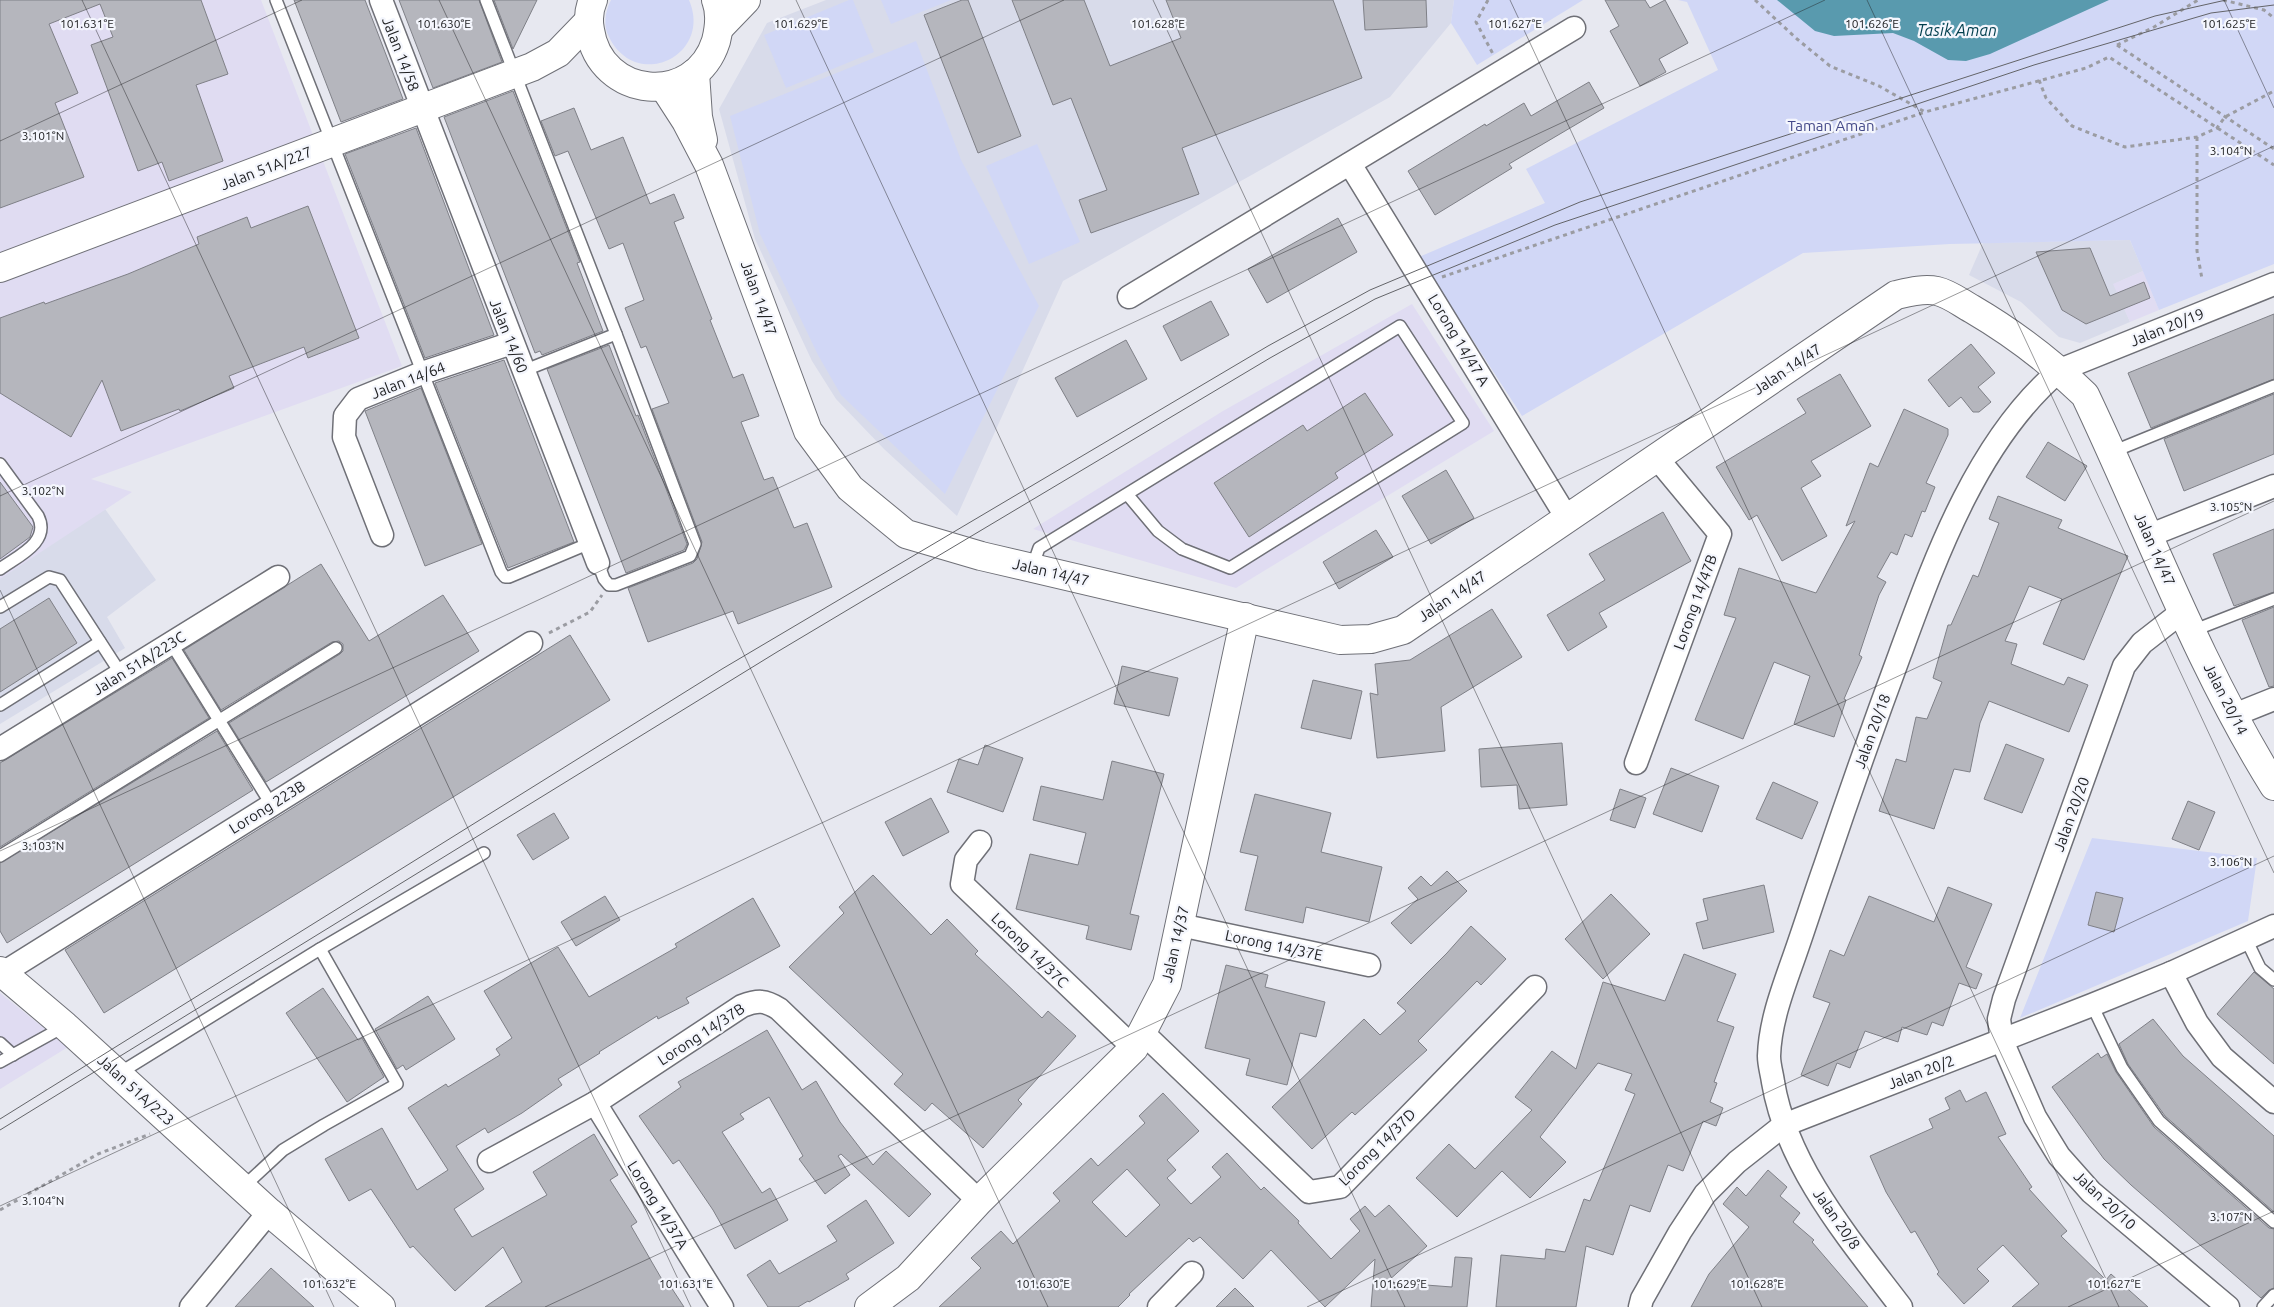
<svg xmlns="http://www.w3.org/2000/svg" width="2274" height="1307" font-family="Ubuntu,sans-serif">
<rect width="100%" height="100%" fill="#e7e8f0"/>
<g fill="#d8dbea">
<path d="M826 0H1454L1451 23 1390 97 1063 281 957 516 884 449 836 399 812 361 755 239 719 109 767 23Z"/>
<path d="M2130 240 2143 271 2114 284 2130 322 2080 343 2059 337 2021 302 1969 275 1983 243Z"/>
<path d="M105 509 156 580 107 617 125 648 0 724V578Z"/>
</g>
<g fill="#e0dcf2">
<path d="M0 0H261L402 366 91 479 132 492 0 579Z"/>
<path d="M2143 271 2159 310 2130 322 2113 284Z"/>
<path d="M1412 304 1494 431 1236 588 1033 529 1223 411Z"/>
<path d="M0 993 68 1047 0 1089Z"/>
</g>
<g fill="#d1d7f6">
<path d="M611 0H689C713 56 636 92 609 37 603 26 605 11 611 0Z"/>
<path d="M849 0H853L874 52 786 88 764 35Z"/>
<path d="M881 0H951L891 24Z"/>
<path d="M1454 0H1583L1477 65 1451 23Z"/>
<path d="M1678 0H2274V264L2159 310 2130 240 1950 244 1803 253 1522 416 1419 257 1545 203 1526 169 1718 70 1687 2Z"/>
<path d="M916 41 961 160 1039 306 945 494 841 395 818 355 760 234 730 116Z"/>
<path d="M1037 144 1080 242 1029 264 986 166Z"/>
<path d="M2092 838 2257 858 2248 921 2020 1018Z"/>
</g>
<path fill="#599aae" d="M1777 0H2109L1990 54 1966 61 1948 60 1914 41 1893 33 1834 36 1815 31Z"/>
<g fill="#b5b6bd" stroke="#7f8087" fill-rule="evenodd">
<path d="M0 0H201L228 74 196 85 223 161 169 181 162 162 138 171 91 45 113 37 100 4 49 24 78 93 55 103 84 177 0 208Z"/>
<path d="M294 0H365L403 99 341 122Z"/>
<path d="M399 0H479L502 62 433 88Z"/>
<path d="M494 0H537L513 49Z"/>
<path d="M962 0H968L1021 136 978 153 924 15Z"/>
<path d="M1012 0H1084L1110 66 1181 38 1166 0H1333L1362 78 1182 148 1199 194 1091 233 1079 200 1107 190 1071 98 1053 105Z"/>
<path d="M1363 0H1426L1427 27 1365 30Z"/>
<path d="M1605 0H1645L1650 8 1665 0 1688 43 1659 59 1666 72 1640 86 1610 31 1619 26Z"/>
<path d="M1589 82 1604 108 1509 164 1512 168 1435 215 1408 171 1485 124 1486 126 1524 103 1531 116Z"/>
<path d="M513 91 580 262 577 263 603 331 542 355 540 351 535 353 444 117Z"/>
<path d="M574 108 591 150 623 137 650 204 674 194 684 218 674 222 712 319 710 320 733 378 743 374 759 416 741 422 764 480 773 477 794 528 807 523 832 587 738 624 733 611 648 642 628 588 693 563 697 559 702 542 652 409 669 403 646 346 641 348 625 308 644 300 623 243 609 249 568 151 555 156 541 121Z"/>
<path d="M416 128 494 335 425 358 345 154Z"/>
<path d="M308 206 359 338 308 358 304 347 229 376 234 388 180 411 179 409 121 431 102 380 71 437 0 393V318L44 302 45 304 128 274 199 244 197 237 247 217 251 228Z"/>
<path d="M1338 218 1357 252 1267 303 1248 269Z"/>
<path d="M2090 248 2110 296 2144 282 2150 298 2086 324 2062 310 2036 252Z"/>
<path d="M1211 301 1229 335 1181 361 1163 326Z"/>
<path d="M2274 314V379L2151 428 2128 373Z"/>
<path d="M1126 340 1147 379 1077 417 1055 378Z"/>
<path d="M1971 344 1995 373 1978 387 1991 402 1979 412H1973L1961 397 1949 407 1928 380Z"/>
<path d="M609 345 636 416 638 415 687 544 684 550 626 573 547 369Z"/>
<path d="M504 360 574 542 508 568 435 383Z"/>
<path d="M1840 374 1871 426 1811 461 1821 476 1801 488 1827 536 1782 561 1757 515 1749 520 1716 467 1806 413 1797 399Z"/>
<path d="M421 388 482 544 425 566 365 411Z"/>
<path d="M1365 393 1393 435 1335 473 1338 478 1249 537 1214 483 1303 425 1307 431Z"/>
<path d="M2274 394V454L2184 491 2164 439Z"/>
<path d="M1904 409 1948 429V435L1926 483 1935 487 1925 512 1922 511 1912 537 1905 534 1897 555 1891 552 1877 577 1886 582 1879 595 1859 655 1862 657 1844 699 1846 700 1834 737 1794 724 1810 676 1774 662 1743 739 1695 720 1736 618 1724 615 1739 568 1816 593 1855 521 1846 526 1870 463 1878 467Z"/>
<path d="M2048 442 2087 466 2065 501 2026 477Z"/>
<path d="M1446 470 1474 518 1431 544 1402 496Z"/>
<path d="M0 482 33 527 30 537 0 559Z"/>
<path d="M1998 496 2062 520 2058 528 2128 556 2084 660 2043 644 2062 599 2029 586 2005 641 2017 644 2011 664 2064 685 2068 677 2088 685 2069 732 1989 701 1980 723 1970 772 1954 769 1934 829 1879 811 1896 759 1906 762 1916 717 1927 719 1942 682 1933 678 1948 625H1951L1973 575 1978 577 1999 523 1989 519Z"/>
<path d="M1663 512 1691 561 1599 613 1607 627 1568 651 1547 615 1605 580 1589 554Z"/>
<path d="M2274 529V592L2234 606 2213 554Z"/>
<path d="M1376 530 1393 557 1339 589 1323 562Z"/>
<path d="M321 564 369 641 443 595 479 651 266 782 229 723 340 654 343 651V644L339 641 332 642 221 710 184 650Z"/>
<path d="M49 598 77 643 0 692V629Z"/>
<path d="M2274 607V686L2269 687 2242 620Z"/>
<path d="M1492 609 1522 657 1441 707 1445 751 1377 758 1370 693 1378 695 1375 664 1410 660Z"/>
<path d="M570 635 610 700 104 1013 65 950Z"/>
<path d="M172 658 209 718 0 847V763Z"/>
<path d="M1122 666 1178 678 1169 716 1114 704Z"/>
<path d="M1313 680 1362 691 1351 739 1301 728Z"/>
<path d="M217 731 253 790 7 943 0 931V863Z"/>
<path d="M1562 743 1567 805 1519 809 1517 785 1481 787 1479 749Z"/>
<path d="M2006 744 2044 759 2022 813 1984 799Z"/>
<path d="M985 745 1023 758 1003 812 947 792 959 759 978 765Z"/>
<path d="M1112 761 1164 774 1130 914 1139 916 1131 950 1086 939 1089 926 1016 909 1030 854 1078 865 1086 833 1033 820 1041 786 1103 800Z"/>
<path d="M1671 768 1719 786 1702 832 1653 814Z"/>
<path d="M1773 782 1818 802 1802 839 1756 819Z"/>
<path d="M1620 789 1646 798 1635 828 1610 820Z"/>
<path d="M1255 794 1331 813 1321 852 1382 867 1369 922 1306 907 1303 923 1245 910 1258 856 1240 852Z"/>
<path d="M931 798 949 832 903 856 885 822Z"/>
<path d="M2188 801 2215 812 2199 850 2172 839Z"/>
<path d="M554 813 569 838 533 860 517 835Z"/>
<path d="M1447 871 1467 891 1411 944 1391 923 1418 899 1408 888 1421 876 1431 886Z"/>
<path d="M873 875 931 935 947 919 978 951 975 954 1042 1018 1048 1011 1076 1036 1018 1100 1022 1104 983 1148 932 1103 925 1111 894 1084 903 1074 789 967 844 913 839 907Z"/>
<path d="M1764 885 1774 932 1703 949 1696 923 1708 920 1703 899Z"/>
<path d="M1948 887 1992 904 1966 967 1982 974 1976 989 1959 983 1943 1026 1932 1022 1927 1035 1902 1027 1898 1042 1865 1031 1850 1068 1837 1063 1828 1086 1801 1075 1830 1003 1813 997 1830 950 1844 956 1869 896 1934 922Z"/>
<path d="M2096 892 2123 898 2114 932 2088 925Z"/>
<path d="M1611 894 1650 934 1603 979 1565 939Z"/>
<path d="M605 896 620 920 576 946 561 922Z"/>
<path d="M753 898 780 946 686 998 689 1003 658 1019 657 1016 599 1052 600 1053 558 1079 562 1085 522 1113 488 1133 485 1128 456 1146 484 1189 454 1209 472 1237 547 1195 533 1172 594 1134 618 1175 610 1180 637 1222 631 1226 664 1283 667 1281 684 1307H485L522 1282 503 1247 455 1291 413 1246 410 1248 371 1189 349 1201 325 1159 382 1128 417 1190 448 1170 408 1108 446 1084 448 1087 500 1055 496 1049 512 1038 484 991 558 947 589 997 677 947 675 944Z"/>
<path d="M1471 926 1506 959 1481 985 1477 981 1418 1041 1427 1050 1355 1115 1352 1112 1312 1149 1272 1107 1364 1019 1380 1035 1406 1011 1397 1003 1447 953Z"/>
<path d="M1684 954 1736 974 1717 1021 1734 1027 1714 1082 1717 1083 1710 1102 1723 1108 1716 1126 1703 1121 1683 1171 1668 1165 1650 1212 1630 1205 1613 1255 1586 1246 1576 1307H1496L1501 1255 1545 1259 1546 1249 1565 1252 1584 1199 1590 1201 1635 1094 1625 1090 1632 1074 1598 1063 1540 1137 1566 1162 1530 1198 1502 1171 1457 1217 1416 1178 1449 1144 1475 1169 1532 1110 1515 1097 1552 1051 1576 1069 1603 982 1665 1001Z"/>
<path d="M1226 965 1268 975 1265 987 1325 1002 1316 1037 1300 1033 1287 1085 1246 1075 1250 1059 1205 1048Z"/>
<path d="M2254 972 2274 989V1064L2217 1014Z"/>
<path d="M323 988 358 1040 362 1038 384 1077 347 1102 286 1013Z"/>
<path d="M428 996 455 1039 406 1070 403 1065 397 1069 375 1029Z"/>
<path d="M2153 1019 2183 1056 2274 1136V1212L2165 1116 2128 1064 2119 1044Z"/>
<path d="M767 1030 802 1090 816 1081 840 1122 873 1165 886 1151 931 1194 909 1217 841 1154 838 1156 850 1175 825 1194 799 1159 803 1156 769 1097 740 1114 744 1119 722 1132 762 1193 770 1188 788 1220 735 1249 713 1210 679 1160 673 1164 639 1116 681 1087 678 1082Z"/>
<path d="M2098 1053 2101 1058 2107 1054 2116 1072 2154 1127 2269 1228 2274 1229V1288L2269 1290 2261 1298 2131 1185 2104 1159 2052 1087Z"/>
<path d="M1960 1090 1966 1102 1986 1092 2006 1134 1998 1137 2032 1187 2029 1189 2067 1231 2061 1236 2106 1280 2111 1274 2148 1307H2012L2039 1284 2003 1245 1977 1269 1989 1281 1964 1304 1937 1274 1939 1272 1915 1231 1911 1233 1886 1192 1870 1156 1933 1128 1929 1119 1950 1109 1945 1098Z"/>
<path d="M1163 1093 1199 1131 1167 1160 1176 1170 1167 1178 1191 1204 1221 1177 1212 1167 1227 1153 1261 1190 1264 1187 1299 1221 1298 1223 1331 1259 1360 1231 1350 1219 1365 1206 1375 1217 1389 1205 1427 1246 1387 1282 1452 1287 1455 1257 1472 1258 1467 1307H1371L1375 1259 1325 1307 1271 1250 1243 1279 1200 1237 1193 1242 1189 1238 1129 1294 1130 1295 1118 1307H939L981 1268 971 1258 1001 1231 1013 1244 1060 1201 1053 1193 1091 1158 1098 1166 1145 1123 1139 1116ZM1127 1169 1160 1205 1126 1237 1092 1202Z"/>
<path d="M1768 1170 1787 1187 1780 1196 1800 1213 1793 1222 1814 1240 1812 1242 1868 1307H1691L1709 1274 1749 1227 1723 1204 1737 1187 1746 1196Z"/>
<path d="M866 1200 894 1243 846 1274 849 1279 809 1302 808 1301 798 1307H768L747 1275 770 1260 779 1274 837 1241 827 1226Z"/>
<path d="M271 1268 314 1307H235Z"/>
<path d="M1235 1288 1254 1307H1216Z"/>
</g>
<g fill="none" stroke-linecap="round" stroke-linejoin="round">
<g stroke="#6f7077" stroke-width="14">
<g id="lane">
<path d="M276 0 501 572 505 577H509L590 543"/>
<path d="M486 0 616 334 695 544 690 556 616 585H609L604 579 598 563"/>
<path d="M523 371 616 334"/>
<path d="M2112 452 2274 386"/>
<path d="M0 464 38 516C51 542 18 556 0 569"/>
<path d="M1032 568 1039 548 1400 326 1463 423 1230 568 1182 549 1158 531 1127 494"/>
<path d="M0 607 44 580 49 577 60 580 121 674"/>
<path d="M2192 631 2274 599"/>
<path d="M171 643 271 804"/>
<path d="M0 705 100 642"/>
<path d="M0 856 336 648"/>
<path d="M2246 939 2260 968 2274 980"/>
<path d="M2092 1005 2122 1068 2159 1121 2274 1222"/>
<path d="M0 1043 13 1055"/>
<path d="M0 1062 65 1026"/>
<path d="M118 1074 320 949 484 853"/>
<path d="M242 1188 283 1150 324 1125 397 1084 320 949"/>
<path d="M2263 1307 2274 1295"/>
</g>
</g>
<g stroke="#6f7077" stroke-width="25">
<g id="street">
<path d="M381 0 598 563"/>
<path d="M1350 164 1567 518"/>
<path d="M1129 297 1574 28"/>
<path d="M382 535 344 437 345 416 358 399 422 373 512 343"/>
<path d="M2148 536 2274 486"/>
<path d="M2183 611 2142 643 2124 666 2004 999 1999 1019 2002 1041 2035 1117 2059 1156 2091 1192 2228 1307"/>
<path d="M2234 715 2274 699"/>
<path d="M0 749 278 577"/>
<path d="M1636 763 1720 534 1656 457"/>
<path d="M980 842 966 860 962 884 1134 1048"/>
<path d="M1180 925 1369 965"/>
<path d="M3 973 531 643"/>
<path d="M2171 973 2197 1023 2222 1057 2274 1102"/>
<path d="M1143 1033 1309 1192 1340 1187 1535 987"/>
<path d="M595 1103 722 1307"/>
<path d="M489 1161 595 1103 742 1006C758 1000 765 1000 779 1009L979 1201"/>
<path d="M191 1307 269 1212"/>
<path d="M1159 1307 1192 1273"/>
<path d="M1640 1307 1642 1299 1680 1232 1705 1194 1737 1162 1784 1125 2092 1005 2171 973 2274 926"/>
<path d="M1901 1307C1851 1241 1787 1167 1773 1082 1772 1074 1769 1065 1769 1056 1770 1023 1782 991 1793 960 1804 929 1814 897 1825 866 1849 795 1874 724 1900 654 1936 556 1978 439 2060 370L2274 284"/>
</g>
</g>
<g stroke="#6f7077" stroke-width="30">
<g id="secondary">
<path d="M593 0C589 9 588 20 590 30 600 99 695 108 716 41 719 29 721 13 716 0"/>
<path d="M719 28 746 0"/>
<path d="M695 73 698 117 703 140"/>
<path d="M664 87 686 121 709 165 808 431 850 488 906 534 981 556 1340 640 1371 639 1403 630 1896 295C1909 292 1924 288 1937 291 1950 294 1961 303 1972 309 2013 333 2050 361 2085 395 2147 525 2197 663 2274 786"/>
<path d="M0 268 532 67 558 53 589 21"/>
<path d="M0 971 65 1026 269 1212 381 1307"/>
<path d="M869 1307 908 1278 979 1201 1134 1048 1167 984 1245 617"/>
</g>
</g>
<g stroke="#9b9ca2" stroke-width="3" stroke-dasharray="4 4" stroke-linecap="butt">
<path d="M1488 0 1476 22 1493 54"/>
<path d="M1755 0 1797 39 1830 66 1879 86 1925 112 2086 68 2109 57 2274 165"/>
<path d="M2223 0 2264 10 2274 18"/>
<path d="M2117 45 2274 149"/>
<path d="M2117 45 2154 27 2198 0"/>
<path d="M2039 80 2046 98 2072 126 2125 147 2197 137 2217 128 2225 117 2274 91"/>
<path d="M2197 137V251L2202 279"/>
<path d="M1442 277 1925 112"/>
<path d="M549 633 590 612 602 595"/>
<path d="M0 1210 98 1154 150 1134"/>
</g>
<use href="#lane" stroke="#fff" stroke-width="11"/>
<use href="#street" stroke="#fff" stroke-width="22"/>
<use href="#secondary" stroke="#fff" stroke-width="28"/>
<g stroke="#636468" stroke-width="1">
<path d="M0 1119 722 669 1268 346 1370 290 1580 202 2155 16 2226 0"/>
<path d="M0 1130 777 652 1270 358 1375 299 1555 225 2034 65 2211 13 2274 5"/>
</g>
</g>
<path fill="none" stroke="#212224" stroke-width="1" stroke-opacity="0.45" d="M82 0 691 1307M439 0 1048 1307M796 0 1405 1307M1153 0 1762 1307M1510 0 2119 1307M1867 0 2274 873M2224 0 2274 108M0 141 302 0M0 496 1064 0M0 590 334 1307M0 851 1825 0M0 1206 2274 146M545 1307 2274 501M1307 1307 2274 856M2068 1307 2274 1211"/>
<g text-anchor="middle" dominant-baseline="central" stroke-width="4.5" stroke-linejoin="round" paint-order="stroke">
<g font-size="15" fill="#212224" stroke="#f4f6fd">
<text transform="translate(401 54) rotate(69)">Jalan 14/58</text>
<text transform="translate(266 168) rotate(-21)">Jalan 51A/227</text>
<text transform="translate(759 298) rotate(70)">Jalan 14/47</text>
<text transform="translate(2167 327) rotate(-22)">Jalan 20/19</text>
<text transform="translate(509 336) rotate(68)">Jalan 14/60</text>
<text transform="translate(1459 340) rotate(59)">Lorong 14/47 A</text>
<text transform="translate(1787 369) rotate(-34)">Jalan 14/47</text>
<text transform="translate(408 380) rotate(-21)">Jalan 14/64</text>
<text transform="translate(2155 549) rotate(66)">Jalan 14/47</text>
<text transform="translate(1051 572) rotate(13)">Jalan 14/47</text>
<text transform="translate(1452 596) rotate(-34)">Jalan 14/47</text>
<text transform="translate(1695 602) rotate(-70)">Lorong 14/47B</text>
<text transform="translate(139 663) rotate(-32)">Jalan 51A/223C</text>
<text transform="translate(2226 699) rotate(63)">Jalan 20/14</text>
<text transform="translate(1872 731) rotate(-70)">Jalan 20/18</text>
<text transform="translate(267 807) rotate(-32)">Lorong 223B</text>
<text transform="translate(2071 814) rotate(-70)">Jalan 20/20</text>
<text transform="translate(1175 944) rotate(-77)">Jalan 14/37</text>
<text transform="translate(1274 945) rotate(12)">Lorong 14/37E</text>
<text transform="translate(1030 950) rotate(44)">Lorong 14/37C</text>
<text transform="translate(701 1034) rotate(-33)">Lorong 14/37B</text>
<text transform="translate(1921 1072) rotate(-21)">Jalan 20/2</text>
<text transform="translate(136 1090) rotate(42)">Jalan 51A/223</text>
<text transform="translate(1377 1147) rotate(-45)">Lorong 14/37D</text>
<text transform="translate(2105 1200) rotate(43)">Jalan 20/10</text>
<text transform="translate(658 1205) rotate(58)">Lorong 14/37A</text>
<text transform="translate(1837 1219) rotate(55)">Jalan 20/8</text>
</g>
<g font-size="15" fill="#454a89" stroke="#f4f6fd">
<text x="1831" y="125">Taman Aman</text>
</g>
<g font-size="16" font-style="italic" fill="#003e4d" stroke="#f4f6fd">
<text x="1957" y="30">Tasik Aman</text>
</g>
</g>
<g font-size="12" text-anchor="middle" fill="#212224" stroke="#f4f6fd" stroke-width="4.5" stroke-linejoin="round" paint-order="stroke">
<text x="87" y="28">101.631°E</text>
<text x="444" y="28">101.630°E</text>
<text x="801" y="28">101.629°E</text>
<text x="1158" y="28">101.628°E</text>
<text x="1515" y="28">101.627°E</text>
<text x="1872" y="28">101.626°E</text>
<text x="2229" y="28">101.625°E</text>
<text x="43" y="140">3.101°N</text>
<text x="2231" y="155">3.104°N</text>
<text x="43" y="495">3.102°N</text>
<text x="2231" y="511">3.105°N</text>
<text x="43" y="850">3.103°N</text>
<text x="2231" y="866">3.106°N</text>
<text x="43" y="1205">3.104°N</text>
<text x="2231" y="1221">3.107°N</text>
<text x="329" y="1288">101.632°E</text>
<text x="686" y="1288">101.631°E</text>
<text x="1043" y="1288">101.630°E</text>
<text x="1400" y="1288">101.629°E</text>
<text x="1757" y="1288">101.628°E</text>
<text x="2114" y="1288">101.627°E</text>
</g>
</svg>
